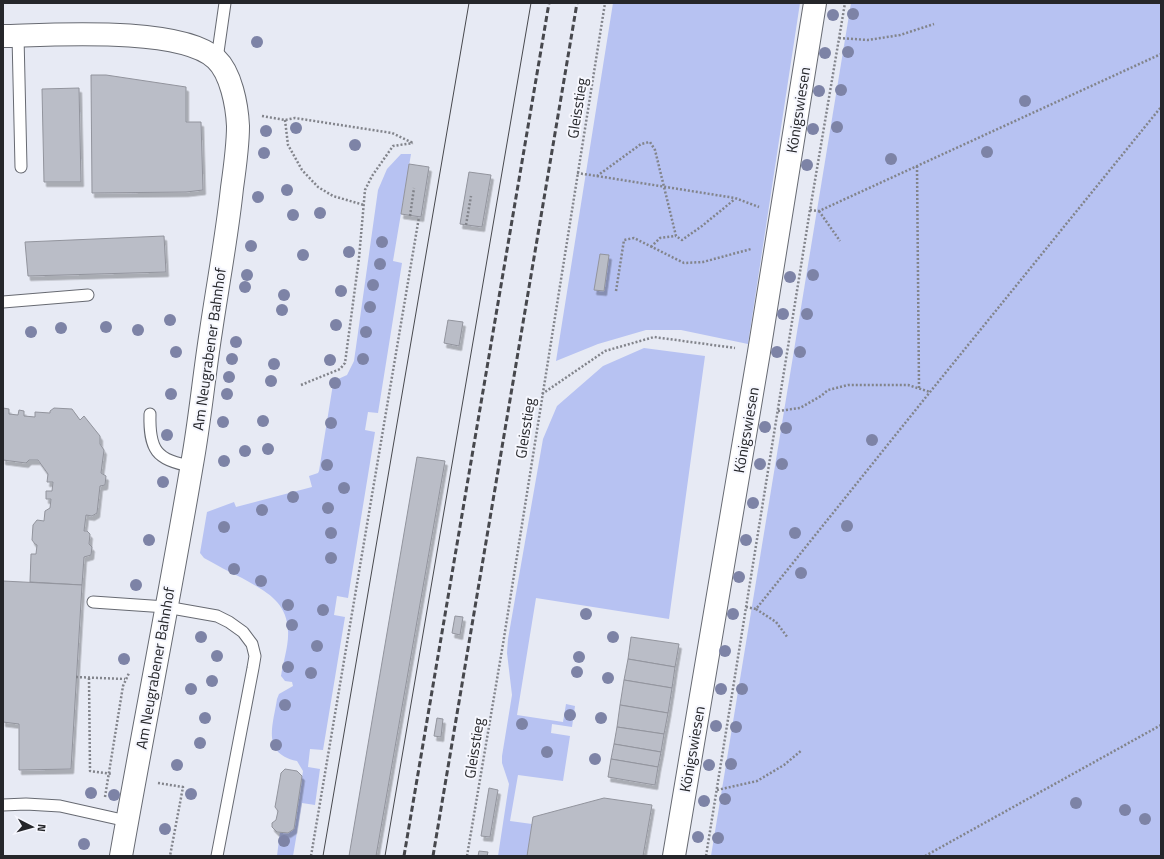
<svg xmlns="http://www.w3.org/2000/svg" width="1164" height="859" font-family="'Titillium Web',sans-serif">
<defs>
<filter id="shadow"><feDropShadow dx="2.5" dy="4.5" stdDeviation="0" flood-color="#0004"/></filter>
</defs>
<rect width="100%" height="100%" fill="#e7eaf4"/>
<g fill="#b7c2f2">
<path d="M613 3H800L748 344 681 330H646L598 344 556 361Z"/>
<path d="M851 3H1161V856H711Z"/>
<path d="M401 154H411L393 261 402 263 378 413 368 412 365 430 375 432 348 598 337 596 334 615 345 617 323 750 310 749 308 767 320 769 315 805 302 803 293 856H277L280 832 288 833 294 829 303 771 297 761C261 753 273 726 277 699L279 694 293 686 292 682 285 681 281 676C283 662 289 645 288 631 287 601 265 591 242 578 229 572 217 565 204 558L200 553 207 512 234 502 236 507 312 487 309 476 318 473 319 471 333 384 336 380 347 375 354 361 378 190 387 169Z"/>
<path d="M644 348 705 356 669 619 536 598 517 715 563 722 566 704 575 706 572 727 552 724 551 733 570 736 563 781 518 775 510 821 532 824 527 856H498L509 784 502 763V756L512 695 507 653 508 639 543 439 557 406 603 366Z"/>
</g>
<g fill="#babdc7" stroke="#92949d" filter="url(#shadow)">
<path d="M91 75H106L186 87V122H201L203 190 186 192 92 193Z"/>
<path d="M79 88 81 182H44L42 89Z"/>
<path d="M409 164 429 167 421 217 401 214Z"/>
<path d="M469 172 491 175 482 227 460 224Z"/>
<path d="M164 236 166 272 28 276 25 242Z"/>
<path d="M600 254 609 255 604 291 594 290Z"/>
<path d="M448 320 463 322 459 346 444 343Z"/>
<path d="M3 408 9 409V414L18 415 19 410 24 411V416L35 417V412L50 413V411L54 408 72 409 80 420 84 416 100 436V444L104 450 101 473 106 476 105 485 100 486 97 513 92 516 86 515 84 531H87L90 534 89 544 92 547 91 555 84 557 82 585 30 582 31 554H36L37 545 35 544 32 540 33 525 37 520 44 521 45 511 50 508 51 499H46V491H52L53 482H47L48 474 38 460H29L26 463 3 460Z"/>
<path d="M417 457 445 461 376 856H349Z"/>
<path d="M3 581 82 585 71 769 19 770V724L3 722Z"/>
<path d="M455 616 463 617 460 635 452 633Z"/>
<path d="M631 637 679 644 675 667 628 659Z"/>
<path d="M628 659 675 667 672 688 624 680Z"/>
<path d="M624 680 672 688 668 713 620 705Z"/>
<path d="M620 705 668 713 664 734 617 727Z"/>
<path d="M437 718 443 719 441 737 434 736Z"/>
<path d="M617 727 664 734 661 752 614 744Z"/>
<path d="M614 744 661 752 658 767 611 759Z"/>
<path d="M611 759 658 767 655 785 608 777Z"/>
<path d="M285 769 297 771 302 776 294 829 288 833 277 832 272 827V823L276 820 278 811 275 807 281 773Z"/>
<path d="M489 788 498 790 490 837 481 836Z"/>
<path d="M604 798 652 805 643 856H527L533 817Z"/>
<path d="M479 851 488 852 487 856H478Z"/>
</g>
<g fill="none" stroke-linecap="round" stroke-linejoin="round">
<g stroke="#676a72" stroke-width="13">
<g id="service">
<path d="M18 36 21 167"/>
<path d="M217 59 225 3"/>
<path d="M3 302 88 295"/>
<path d="M150 414C149 449 156 461 192 466"/>
<path d="M93 602 166 607 217 616 229 622 243 632 252 644 255 656 253 668 217 856"/>
<path d="M3 805 26 804 60 806 127 821"/>
</g>
</g>
<g stroke="#676a72" stroke-width="24">
<g id="minor">
<path d="M3 36C51 35 181 26 216 59 231 73 237 105 238 126 238 146 235 167 232 188 227 236 218 283 211 331 204 375 200 420 192 464 170 595 144 725 121 856"/>
<path d="M674 856 759 352 815 3"/>
</g>
</g>
<g stroke="#82848b" stroke-width="2.5" stroke-dasharray="2 2" stroke-linecap="butt">
<path d="M839 38 868 40 900 35 934 24"/>
<path d="M262 116 285 120 295 118 392 133 413 143"/>
<path d="M285 120 288 145 302 170 318 187 333 196 364 205"/>
<path d="M917 166 919 388"/>
<path d="M577 173 597 176 641 144 650 142 655 150 676 236 682 240 702 226 735 199"/>
<path d="M597 176 735 198 759 207"/>
<path d="M810 210 819 211 1161 54"/>
<path d="M819 211 840 241"/>
<path d="M410 216 414 188"/>
<path d="M466 225 471 196"/>
<path d="M651 247 660 238 676 236"/>
<path d="M616 291 624 240 634 238 684 263 703 262 751 249"/>
<path d="M301 385 340 369 345 363 359 258 365 190 372 176 393 146 413 143"/>
<path d="M542 394 605 351 654 337 735 348"/>
<path d="M778 411 800 408 821 396 828 390 848 385H908L930 392"/>
<path d="M746 607 756 609 930 392 1161 107"/>
<path d="M756 609 776 622 788 638"/>
<path d="M76 677 125 679"/>
<path d="M89 678 90 771 112 774"/>
<path d="M158 783 183 787 170 856"/>
<path d="M717 790 757 781 784 765 802 750"/>
<path d="M105 797 123 686 129 673"/>
<path d="M311 856 419 217"/>
<path d="M467 856 503 644 605 3"/>
<path d="M706 856 810 210 845 3"/>
<path d="M925 856 1161 725"/>
</g>
<use href="#service" stroke="#fff" stroke-width="11"/>
<use href="#minor" stroke="#fff" stroke-width="22"/>
<g stroke="#47484d" stroke-width="1">
<path d="M323 856 469 3"/>
<path d="M385 856 531 3"/>
</g>
<g stroke="#47484d" stroke-width="3" stroke-dasharray="6 3" stroke-linecap="butt">
<path d="M404 856 549 3"/>
<path d="M433 856 577 3"/>
</g>
</g>
<g fill="#7d83a6">
<circle cx="853" cy="14" r="6"/>
<circle cx="833" cy="15" r="6"/>
<circle cx="257" cy="42" r="6"/>
<circle cx="848" cy="52" r="6"/>
<circle cx="825" cy="53" r="6"/>
<circle cx="841" cy="90" r="6"/>
<circle cx="819" cy="91" r="6"/>
<circle cx="1025" cy="101" r="6"/>
<circle cx="837" cy="127" r="6"/>
<circle cx="296" cy="128" r="6"/>
<circle cx="813" cy="129" r="6"/>
<circle cx="266" cy="131" r="6"/>
<circle cx="355" cy="145" r="6"/>
<circle cx="987" cy="152" r="6"/>
<circle cx="264" cy="153" r="6"/>
<circle cx="891" cy="159" r="6"/>
<circle cx="807" cy="165" r="6"/>
<circle cx="287" cy="190" r="6"/>
<circle cx="258" cy="197" r="6"/>
<circle cx="320" cy="213" r="6"/>
<circle cx="293" cy="215" r="6"/>
<circle cx="382" cy="242" r="6"/>
<circle cx="251" cy="246" r="6"/>
<circle cx="349" cy="252" r="6"/>
<circle cx="303" cy="255" r="6"/>
<circle cx="380" cy="264" r="6"/>
<circle cx="247" cy="275" r="6"/>
<circle cx="813" cy="275" r="6"/>
<circle cx="790" cy="277" r="6"/>
<circle cx="373" cy="285" r="6"/>
<circle cx="245" cy="287" r="6"/>
<circle cx="341" cy="291" r="6"/>
<circle cx="284" cy="295" r="6"/>
<circle cx="370" cy="307" r="6"/>
<circle cx="282" cy="310" r="6"/>
<circle cx="783" cy="314" r="6"/>
<circle cx="807" cy="314" r="6"/>
<circle cx="170" cy="320" r="6"/>
<circle cx="336" cy="325" r="6"/>
<circle cx="106" cy="327" r="6"/>
<circle cx="61" cy="328" r="6"/>
<circle cx="138" cy="330" r="6"/>
<circle cx="31" cy="332" r="6"/>
<circle cx="366" cy="332" r="6"/>
<circle cx="236" cy="342" r="6"/>
<circle cx="176" cy="352" r="6"/>
<circle cx="777" cy="352" r="6"/>
<circle cx="800" cy="352" r="6"/>
<circle cx="232" cy="359" r="6"/>
<circle cx="363" cy="359" r="6"/>
<circle cx="330" cy="360" r="6"/>
<circle cx="274" cy="364" r="6"/>
<circle cx="229" cy="377" r="6"/>
<circle cx="271" cy="381" r="6"/>
<circle cx="335" cy="383" r="6"/>
<circle cx="171" cy="394" r="6"/>
<circle cx="227" cy="394" r="6"/>
<circle cx="263" cy="421" r="6"/>
<circle cx="223" cy="422" r="6"/>
<circle cx="331" cy="423" r="6"/>
<circle cx="765" cy="427" r="6"/>
<circle cx="786" cy="428" r="6"/>
<circle cx="167" cy="435" r="6"/>
<circle cx="872" cy="440" r="6"/>
<circle cx="268" cy="449" r="6"/>
<circle cx="245" cy="451" r="6"/>
<circle cx="224" cy="461" r="6"/>
<circle cx="760" cy="464" r="6"/>
<circle cx="782" cy="464" r="6"/>
<circle cx="327" cy="465" r="6"/>
<circle cx="163" cy="482" r="6"/>
<circle cx="344" cy="488" r="6"/>
<circle cx="293" cy="497" r="6"/>
<circle cx="753" cy="503" r="6"/>
<circle cx="328" cy="508" r="6"/>
<circle cx="262" cy="510" r="6"/>
<circle cx="847" cy="526" r="6"/>
<circle cx="224" cy="527" r="6"/>
<circle cx="331" cy="533" r="6"/>
<circle cx="795" cy="533" r="6"/>
<circle cx="149" cy="540" r="6"/>
<circle cx="746" cy="540" r="6"/>
<circle cx="331" cy="558" r="6"/>
<circle cx="234" cy="569" r="6"/>
<circle cx="801" cy="573" r="6"/>
<circle cx="739" cy="577" r="6"/>
<circle cx="261" cy="581" r="6"/>
<circle cx="136" cy="585" r="6"/>
<circle cx="288" cy="605" r="6"/>
<circle cx="323" cy="610" r="6"/>
<circle cx="586" cy="614" r="6"/>
<circle cx="733" cy="614" r="6"/>
<circle cx="292" cy="625" r="6"/>
<circle cx="201" cy="637" r="6"/>
<circle cx="613" cy="637" r="6"/>
<circle cx="317" cy="646" r="6"/>
<circle cx="725" cy="651" r="6"/>
<circle cx="217" cy="656" r="6"/>
<circle cx="579" cy="657" r="6"/>
<circle cx="124" cy="659" r="6"/>
<circle cx="288" cy="667" r="6"/>
<circle cx="577" cy="672" r="6"/>
<circle cx="311" cy="673" r="6"/>
<circle cx="608" cy="678" r="6"/>
<circle cx="212" cy="681" r="6"/>
<circle cx="191" cy="689" r="6"/>
<circle cx="721" cy="689" r="6"/>
<circle cx="742" cy="689" r="6"/>
<circle cx="285" cy="705" r="6"/>
<circle cx="570" cy="715" r="6"/>
<circle cx="205" cy="718" r="6"/>
<circle cx="601" cy="718" r="6"/>
<circle cx="522" cy="724" r="6"/>
<circle cx="716" cy="726" r="6"/>
<circle cx="736" cy="727" r="6"/>
<circle cx="200" cy="743" r="6"/>
<circle cx="276" cy="745" r="6"/>
<circle cx="547" cy="752" r="6"/>
<circle cx="595" cy="759" r="6"/>
<circle cx="731" cy="764" r="6"/>
<circle cx="177" cy="765" r="6"/>
<circle cx="709" cy="765" r="6"/>
<circle cx="91" cy="793" r="6"/>
<circle cx="191" cy="794" r="6"/>
<circle cx="114" cy="795" r="6"/>
<circle cx="725" cy="799" r="6"/>
<circle cx="704" cy="801" r="6"/>
<circle cx="1076" cy="803" r="6"/>
<circle cx="1125" cy="810" r="6"/>
<circle cx="1145" cy="819" r="6"/>
<circle cx="165" cy="829" r="6"/>
<circle cx="698" cy="837" r="6"/>
<circle cx="718" cy="838" r="6"/>
<circle cx="284" cy="841" r="6"/>
<circle cx="84" cy="844" r="6"/>
</g>
<g text-anchor="middle" dominant-baseline="central" stroke-width="4" stroke-linejoin="round" paint-order="stroke">
<g font-size="15" fill="#25262a" stroke="#f6f7fe">
<text transform="translate(577 108) rotate(-81)">Gleisstieg</text>
<text transform="translate(798 110) rotate(-81)">Königswiesen</text>
<text transform="translate(209 349) rotate(-82)">Am Neugrabener Bahnhof</text>
<text transform="translate(525 428) rotate(-81)">Gleisstieg</text>
<text transform="translate(746 430) rotate(-80)">Königswiesen</text>
<text transform="translate(155 668) rotate(-80)">Am Neugrabener Bahnhof</text>
<text transform="translate(474 748) rotate(-81)">Gleisstieg</text>
<text transform="translate(692 749) rotate(-80)">Königswiesen</text>
</g>
</g>
<rect width="1164" height="859" fill="none" stroke="#25262a" stroke-width="8"/>
<g transform="translate(32 827) rotate(96)" stroke="#f6f7fe" stroke-width="3" paint-order="stroke">
<path d="M0-3L7 15L0 10L-7 15Z" fill="#25262a"/>
<text y="-6" font-size="11" font-weight="bold" text-anchor="middle" fill="#25262a">N</text>
</g>
</svg>
